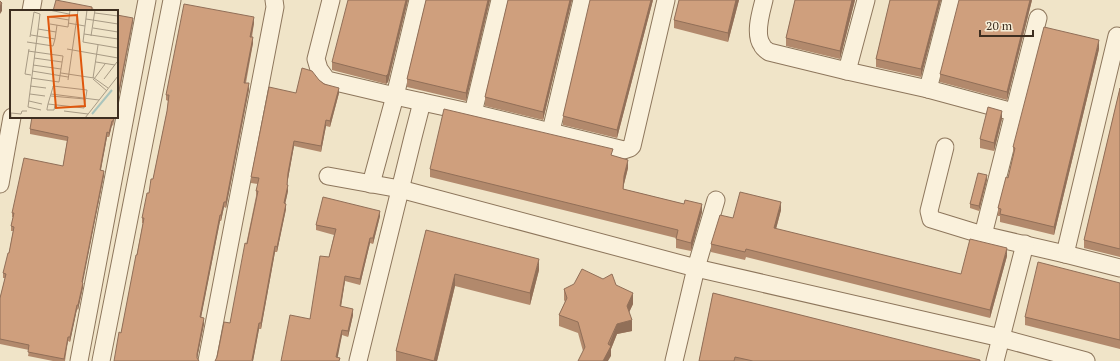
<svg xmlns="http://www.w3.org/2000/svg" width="1120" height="361" font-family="'PT Serif',serif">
<rect width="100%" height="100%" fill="#f0e4c8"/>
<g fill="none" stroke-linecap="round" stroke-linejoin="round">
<g stroke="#8d765c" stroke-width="19">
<g id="minor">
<path d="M331 0 316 59 319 69 327 80 395 96 473 113 624 150 630 148 632 146 666 0"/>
<path d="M764 0C761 12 754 34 762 45 763 48 766 50 769 52L847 71"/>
<path d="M866 0 847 71 928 89 1013 112"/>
<path d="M31 11 33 0"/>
<path d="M1038 18 983 235 1065 254 1120 268"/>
<path d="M928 89 951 0"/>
<path d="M473 113 500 0"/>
<path d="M551 131 582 0"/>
<path d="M945 147 929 211 931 219 983 235"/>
<path d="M328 176 400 189 696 268 1001 338 1086 361"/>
<path d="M0 184 12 117"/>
<path d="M371 184 395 96 418 0"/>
<path d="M1065 254 1117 36"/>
<path d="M79 361 147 0"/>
<path d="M101 361 172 0"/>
<path d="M207 361 275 7 274 0"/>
<path d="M358 361 413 137 422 102"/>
<path d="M674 361 696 268 716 200"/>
<path d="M995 361 1025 244"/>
</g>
</g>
<use href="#minor" stroke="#faf1dc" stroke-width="17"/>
</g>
<g fill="#b2896c">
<path d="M408 0 388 82 386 84 332 70V62Z"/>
<path d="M426 0H490L466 101 407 87V79Z"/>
<path d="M508 0H572L543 120 485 106V97Z"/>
<path d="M653 0 617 138 563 125V116Z"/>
<path d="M679 0H739L728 42 674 28V20Z"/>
<path d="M795 0H855L840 59 786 46V38Z"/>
<path d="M890 0H941L921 77 876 67V59Z"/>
<path d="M1032 0 1007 100 940 82V74Z"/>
<path d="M254 23 252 37 253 43 246 83 249 89 226 208 224 207 221 221H220L201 317 204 324 197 358 121 333 143 223H142V218L149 193 153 179 167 111 168 101 166 100V95Z"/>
<path d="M1099 49 1054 235 1000 222V216H998V208L1008 178 1013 156V147Z"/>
<path d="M319 80 339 93 330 127 326 126 321 152 294 146 288 179 287 185 288 191 285 204 286 209 277 252H275L261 329H259L253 361 230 323 256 196V191L258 184 251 183V177L296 93Z"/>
<path d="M1120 88V257L1084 248V240Z"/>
<path d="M115 117 113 126 112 125 109 137H107L101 170 104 175 82 283 83 287 78 310 77 309 70 342 68 341 65 361H53L28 356 29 350 0 344V298L5 278H3V273L9 253 13 231H11V226L13 217H12V213L63 166 67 141 30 134V129Z"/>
<path d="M1002 119 994 151 980 148V139Z"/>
<path d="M613 156 628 168 624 184 623 189 684 204 702 212 691 251 676 248V238L430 177V169Z"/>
<path d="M987 180 979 211 970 208V204Z"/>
<path d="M781 210 776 229 961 274 1007 256 990 318 746 257 745 260 711 252V244L733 218Z"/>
<path d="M380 216 373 244 370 243 360 285 345 281 341 307 353 315 348 337 342 335 337 357 340 361 310 319 329 257 334 235 316 230V225Z"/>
<path d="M426 230 539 270 530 305 455 286 437 361H396V351Z"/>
<path d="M1120 283V349L1025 325V317Z"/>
<path d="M616 285 633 304 629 312 632 331 617 334 611 349V356L583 351 578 333 559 326V315L565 302 564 300V289Z"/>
<path d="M713 293 980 361H699Z"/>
</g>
<g fill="#916f58">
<path d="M406 0H408L388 82 386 84V76Z"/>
<path d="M488 0H490L466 101V93Z"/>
<path d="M570 0H572L543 120V112Z"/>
<path d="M651 0H653L617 138V130Z"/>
<path d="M736 0H739L728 42V33Z"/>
<path d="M852 0H855L840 59V51Z"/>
<path d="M939 0H941L921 77V69Z"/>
<path d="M1030 0H1032L1007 100V92Z"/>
<path d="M2 3V11L0 14V6Z"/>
<path d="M254 17V23L250 42V37Z"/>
<path d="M133 18V22L117 105V101Z"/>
<path d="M253 37V43L244 88V83Z"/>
<path d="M1099 40V49L1054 235V227Z"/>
<path d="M249 83V89L226 208V202Z"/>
<path d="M339 88V93L330 127V121Z"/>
<path d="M1002 111V119L994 151V143Z"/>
<path d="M326 120V126L321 152V146Z"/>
<path d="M112 121V125L109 137V133Z"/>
<path d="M107 132V137L100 174V170Z"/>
<path d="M294 141V146L288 179 287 191 288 173Z"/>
<path d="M628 160V168L624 184 623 197 624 176Z"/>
<path d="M104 171V175L82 287V282Z"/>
<path d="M987 175V180L979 211V206Z"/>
<path d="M288 185V191L284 209V203Z"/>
<path d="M224 202V207L221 221V215Z"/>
<path d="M781 202V210L774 236V228Z"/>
<path d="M286 204V209L277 252V247Z"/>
<path d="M702 204V212L691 251V243Z"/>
<path d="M380 211V216L373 244V238Z"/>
<path d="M220 215V221L200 323V317Z"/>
<path d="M370 238V243L360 285V279Z"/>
<path d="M275 246V252L261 329V323Z"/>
<path d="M1007 248V256L990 318V310Z"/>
<path d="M539 259V270L530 305V293Z"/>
<path d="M455 274V286L437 361H434Z"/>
<path d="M345 276V281L340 312V306Z"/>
<path d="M83 283V287L78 310V305Z"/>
<path d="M633 293V304L627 317V306Z"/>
<path d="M77 305V309L70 342V337Z"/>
<path d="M353 309V315L348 337V331Z"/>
<path d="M204 318V324L197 359V354Z"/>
<path d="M632 320V331L617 334 611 349V356L608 361H603L617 324Z"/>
<path d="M259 323V329L253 361H252Z"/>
<path d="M342 330V335L337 361 336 357Z"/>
<path d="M68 337V341L64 361V359Z"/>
</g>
<g fill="#cf9f7d" stroke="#916f58">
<path d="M56 0 92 7V9L100 11H53Z"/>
<path d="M348 0H406L388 74 386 76 332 62Z"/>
<path d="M426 0H488L466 93 407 79Z"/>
<path d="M508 0H570L543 112 485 97Z"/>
<path d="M590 0H651L617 130 563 116Z"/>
<path d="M679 0H736L728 33 674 20Z"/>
<path d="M795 0H852L840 51 786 38Z"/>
<path d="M890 0H939L921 69 876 59Z"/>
<path d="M959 0H1030L1007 92 940 74Z"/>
<path d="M0 1 2 3 0 6Z"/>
<path d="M184 4 254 17 250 37H253L244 83H249L226 202H224L221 215H220L200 317 204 318 197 354V358L199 361H114L119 332 121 333 136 255H137L144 218H142L147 193H149L151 179H153L167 111 169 95H166Z"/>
<path d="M117 15 133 18 117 101Z"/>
<path d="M1044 27 1099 40 1054 227 1000 214 1001 209 998 208 1006 177 1008 178 1015 148 1013 147Z"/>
<path d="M302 68 312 71 319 80 324 84 339 88 330 121 326 120 321 146 294 141 288 173 287 185H288L284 203 286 204 277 247 275 246 261 323H259L252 360 253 361H215L217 357 224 322 230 323 245 243 247 244 258 191H256L259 178 251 177 269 87 296 93Z"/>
<path d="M1120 88V249L1084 240Z"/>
<path d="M988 107 1002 111 994 143 980 139Z"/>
<path d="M444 109 613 149 611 155 628 160 624 176 623 189 684 204 685 200 702 204 691 243 676 239 678 230 430 169Z"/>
<path d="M32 117H114L113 121H112L109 133 107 132 100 170 104 171 82 282 83 283 78 305H77L70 337H68L64 359 28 352 29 345 0 339V298L6 274 3 273 8 253H9L14 227 11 226 14 213H12L24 158 63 166 68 137 30 129Z"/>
<path d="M978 173 987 175 979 206 970 204Z"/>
<path d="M740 192 781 202 774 228 961 274 970 239 1007 248 990 310 746 249 745 252 711 244 720 215 733 218Z"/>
<path d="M323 197 380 211 373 238H370L360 279 345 276 340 306 353 309 348 331 342 330 336 357 340 358 339 361H281L290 315 310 319 320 256 329 257 336 229 316 225Z"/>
<path d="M426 230 539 259 530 293 455 274 434 361 396 351Z"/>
<path d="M1038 262 1120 283V340L1025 317Z"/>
<path d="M582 269 603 279 612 274 616 285 633 293 627 306 632 320 617 324 608 344 611 346 603 361H578L585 347 578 322 559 315 567 298 564 289 574 284Z"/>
<path d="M713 293 980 360V361H753L735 357 734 361H699Z"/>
</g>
<g transform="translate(10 10)">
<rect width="108" height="108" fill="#f0e4c8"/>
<path fill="none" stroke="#a9c4bc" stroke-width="2" d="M82 104 102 80"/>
<path fill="none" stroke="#a89b85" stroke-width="1" d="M39 0 59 4M77 0 73 32 108 38M24 2 30 4 18 97 31 100M85 3 108 6M41 7 59 10M76 9 108 14M58 13 75 16M40 14 58 17 60 0M83 18 108 22M28 19 46 22M74 24 108 29M21 25 45 29 47 15M81 26 85 0M20 27 24 2M17 32 43 36 45 29M19 39 15 64 21 65M57 39 108 48M18 41 53 46 49 72 21 68M24 48 52 52M86 52 105 55M23 55 51 59M22 61 58 67M51 63 84 68 98 78M83 68 88 35M83 69 97 81M84 69 95 54M94 69 107 52M58 70 68 0M20 76 36 78M20 84 35 86M41 84 89 90M41 86 75 89M19 91 32 94M38 94 74 98 77 80 43 76V77L38 94 37 99V100H44L45 95M54 101 78 104M1 108V103L11 104 12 101H17M75 108 108 66"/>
<path fill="#df570d" fill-opacity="0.15" stroke="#df570d" stroke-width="2" d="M67 5 75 96 46 98 38 7Z"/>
<rect width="108" height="108" fill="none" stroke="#3d2e20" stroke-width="2"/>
</g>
<path d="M980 30v6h53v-6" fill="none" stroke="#3d2e20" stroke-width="2"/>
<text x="986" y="30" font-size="12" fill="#3d2e20" stroke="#f7eed8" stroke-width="3" paint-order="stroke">20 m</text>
</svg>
